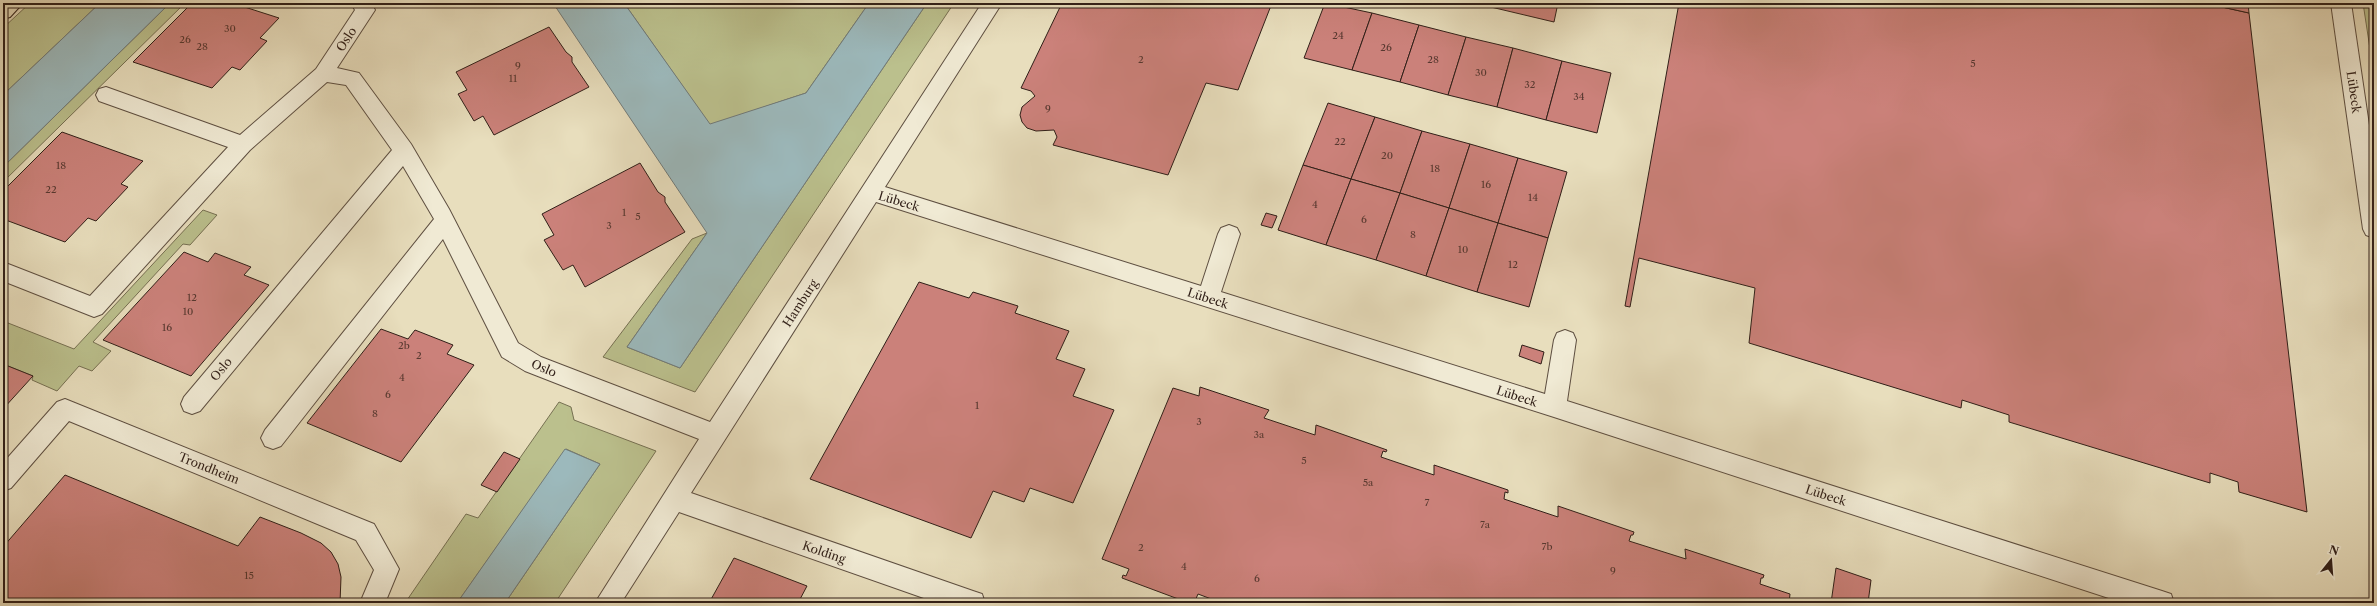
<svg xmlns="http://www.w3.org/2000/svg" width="2377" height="606" font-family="'Libre Caslon Text',serif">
<rect width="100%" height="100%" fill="#e8debd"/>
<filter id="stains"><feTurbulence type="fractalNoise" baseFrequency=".005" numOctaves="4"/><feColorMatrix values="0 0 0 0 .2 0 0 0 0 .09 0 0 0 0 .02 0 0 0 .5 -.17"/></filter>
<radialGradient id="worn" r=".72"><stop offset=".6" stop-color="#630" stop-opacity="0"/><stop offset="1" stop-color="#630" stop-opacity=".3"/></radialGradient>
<g fill="#bbc08d" stroke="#767052">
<path d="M30 3H100L3 95V28Z"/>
<path d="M170 3H185L3 182V167Z"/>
<path d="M624 3H869L806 93 710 125Z"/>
<path d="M927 3H954L695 392 603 357 692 239 707 233 627 347 680 368Z"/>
<path d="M2363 3H2374V75Z"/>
<path d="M203 210 217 215 190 245 183 244 93 342 111 351 92 371 79 366 57 391 32 380 33 376 3 364V321L74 349Z"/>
<path d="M559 402 571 407 574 420 656 451 555 603H505L600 464 566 449 457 603H405L466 514 478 518Z"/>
</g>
<g fill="#9cb9bc" stroke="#717b7a">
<path d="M100 3H170L3 167V95Z"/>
<path d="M553 3H624L710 124 806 93 869 3H927L680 368 627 347 707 233Z"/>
<path d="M565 449 600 464 505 603H457Z"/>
</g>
<g fill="#cb817a" stroke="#301f18">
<path d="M192 3H232L279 18 260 38 267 41 240 70 232 67 212 88 133 62Z"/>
<path d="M1062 3H1272L1238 90 1206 83 1168 175 1053 145 1057 137 1054 130 1036 131 1027 128 1022 122 1020 115 1022 107 1035 96 1031 91 1021 88Z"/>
<path d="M1325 3 1372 13 1352 70 1304 58Z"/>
<path d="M1474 3H1558L1554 22Z"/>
<path d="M1679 3H2174L2190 6V3H2204L2249 13 2307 512 2239 492 2238 482 2210 473V483L2009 422V415L1962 400 1961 408 1749 343 1755 288 1639 258 1630 307 1625 306Z"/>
<path d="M2204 3H2248L2249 13Z"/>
<path d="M1372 13 1419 25 1400 82 1352 70Z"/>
<path d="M1419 25 1466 37 1448 95 1400 82Z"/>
<path d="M549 27 566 52 572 57V62L589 87 494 135 483 116 474 121 458 94 467 90 456 72Z"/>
<path d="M1466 37 1513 48 1497 107 1448 95Z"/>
<path d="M1513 48 1562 61 1546 120 1497 107Z"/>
<path d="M1562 61 1611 73 1597 133 1546 120Z"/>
<path d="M1328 103 1375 117 1351 179 1303 165Z"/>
<path d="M1375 117 1422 131 1400 193 1351 179Z"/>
<path d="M1422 131 1470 144 1449 208 1400 193Z"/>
<path d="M62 132 143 161 121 184 128 187 96 221 88 218 65 242 3 219V191Z"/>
<path d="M1470 144 1518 158 1498 223 1449 208Z"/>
<path d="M1518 158 1567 172 1548 238 1498 223Z"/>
<path d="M640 163 658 192 665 197V202L685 232 585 287 573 265 563 270 544 240 554 235 542 214Z"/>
<path d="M1303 165 1351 179 1326 245 1278 230Z"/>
<path d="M1351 179 1400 193 1376 260 1326 245Z"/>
<path d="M1400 193 1449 208 1426 276 1376 260Z"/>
<path d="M1449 208 1498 223 1477 292 1426 276Z"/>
<path d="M1266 213 1277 216 1272 228 1261 225Z"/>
<path d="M1498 223 1548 238 1529 307 1477 292Z"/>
<path d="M184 252 208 262 215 253 251 267 244 275 269 285 191 376 103 340Z"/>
<path d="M919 282 969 298 973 292 1018 306 1015 313 1069 331 1056 359 1085 369 1073 396 1114 410 1073 503 1030 488 1024 502 993 491 971 538 810 479Z"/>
<path d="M381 329 408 339 415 330 453 345 447 354 474 365 401 462 307 423Z"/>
<path d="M1522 345 1544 352 1541 364 1519 356Z"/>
<path d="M3 364 33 376 3 409Z"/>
<path d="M1200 387 1269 410 1264 418 1315 435 1316 425 1387 450 1386 452 1383 451 1381 457 1434 475V465L1508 490V493L1505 492 1504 499 1558 517V506L1634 532 1633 535H1631L1629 541 1686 559 1685 549 1764 575 1763 578H1761L1760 584 1790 594 1789 603H1222L1198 594 1195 601 1197 603H1189L1122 578 1123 575 1126 576 1129 569 1102 559 1173 388 1199 396Z"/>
<path d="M504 452 520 459 497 492 481 485Z"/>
<path d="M65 475 238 546 260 517 301 533 321 543 331 552 338 564 341 577 340 603H3V547Z"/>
<path d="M734 558 807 586 798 603H709Z"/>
<path d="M1836 568 1871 580 1868 603H1831Z"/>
</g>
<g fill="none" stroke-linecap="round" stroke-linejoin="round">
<g stroke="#5e4f41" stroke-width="2">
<g id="minor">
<path d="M351 3H371L375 10 337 68 359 73 411 144 449 209 518 343 541 357 710 422 982 3H1002L885 187 1201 286 1218 234 1221 228 1229 225 1237 228 1240 234 1221 292 1545 394 1554 340 1557 333 1565 330 1573 333 1576 340 1567 401 2162 591 2171 594 2174 603H2124L1554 417 876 202 691 493 973 591 982 594 985 603H938L679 512 621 603H595L699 439 525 371 502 357 443 239 281 446 273 449 265 446 261 438 265 430 434 219 403 166 200 411 192 414 184 411 181 404 184 397 392 150 346 85 327 82 250 150 102 314 94 317 3 281V262L90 296 228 147 99 101 96 95 99 89 106 87 240 135 316 69 355 10Z"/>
<path d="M2331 3H2351L2374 159V238L2366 235 2363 229Z"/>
<path d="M65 399 374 524 399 569 385 603H360L374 570 356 540 69 421 11 488 3 491V463L57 402Z"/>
</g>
</g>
<g stroke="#301f18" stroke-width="2">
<path id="major" d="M3 3H23L10 17 3 19Z"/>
</g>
<use href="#minor" fill="#f0ead4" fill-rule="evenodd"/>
<use href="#major" fill="#e8debd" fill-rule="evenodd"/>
</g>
<g text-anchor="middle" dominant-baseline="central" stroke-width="3" stroke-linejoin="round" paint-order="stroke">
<g font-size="10" fill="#573830">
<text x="230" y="28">30</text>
<text x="1338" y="35">24</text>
<text x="185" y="39">26</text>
<text x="202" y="46">28</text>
<text x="1386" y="47">26</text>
<text x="1141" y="59">2</text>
<text x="1433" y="59">28</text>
<text x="1973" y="63">5</text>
<text x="518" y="65">9</text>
<text x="1481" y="72">30</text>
<text x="513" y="78">11</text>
<text x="1530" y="84">32</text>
<text x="1579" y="96">34</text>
<text x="1048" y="108">9</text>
<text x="1340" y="141">22</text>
<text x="1387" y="155">20</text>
<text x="61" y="165">18</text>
<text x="1435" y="168">18</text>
<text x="1486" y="184">16</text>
<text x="51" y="189">22</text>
<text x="1533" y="197">14</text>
<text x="1315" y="204">4</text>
<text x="624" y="212">1</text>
<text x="638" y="216">5</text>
<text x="1364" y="219">6</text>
<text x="609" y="225">3</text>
<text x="1413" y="234">8</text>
<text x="1463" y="249">10</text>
<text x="1513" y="264">12</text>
<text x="192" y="297">12</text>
<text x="188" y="311">10</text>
<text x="167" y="327">16</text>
<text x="404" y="345">2b</text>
<text x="419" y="355">2</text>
<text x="402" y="377">4</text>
<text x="388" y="394">6</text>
<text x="977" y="405">1</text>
<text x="375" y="413">8</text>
<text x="1199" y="421">3</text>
<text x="1259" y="434">3a</text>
<text x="1304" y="460">5</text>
<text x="1368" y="482">5a</text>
<text x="1427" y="502">7</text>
<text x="1485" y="524">7a</text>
<text x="1547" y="546">7b</text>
<text x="1141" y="547">2</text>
<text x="1184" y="566">4</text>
<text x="1613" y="570">9</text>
<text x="249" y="575">15</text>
<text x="1257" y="578">6</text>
</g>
<g font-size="12" fill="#301f18" stroke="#f0ead4">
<text transform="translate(346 39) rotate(-57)">Oslo</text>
<text transform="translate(2354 92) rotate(82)">Lübeck</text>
<text transform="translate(899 201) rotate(17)">Lübeck</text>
<text transform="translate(1208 298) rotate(18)">Lübeck</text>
<text transform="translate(800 303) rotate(-57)">Hamburg</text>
<text transform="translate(544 368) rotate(23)">Oslo</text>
<text transform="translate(221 369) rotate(-50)">Oslo</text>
<text transform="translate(1517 396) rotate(18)">Lübeck</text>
<text transform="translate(209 468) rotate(22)">Trondheim</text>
<text transform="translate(1826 495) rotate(18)">Lübeck</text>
<text transform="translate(824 552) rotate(19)">Kolding</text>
</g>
</g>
<rect width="2377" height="606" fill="none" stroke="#e8debd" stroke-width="16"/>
<rect x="4" y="4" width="2369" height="598" fill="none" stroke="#301f18" stroke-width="2"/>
<rect x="8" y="8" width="2361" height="590" fill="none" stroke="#301f18"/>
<g transform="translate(2331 560) rotate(17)" stroke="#f0ead4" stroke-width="3" paint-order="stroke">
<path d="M0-3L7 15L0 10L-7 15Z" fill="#301f18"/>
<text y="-6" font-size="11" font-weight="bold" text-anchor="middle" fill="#301f18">N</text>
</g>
<rect width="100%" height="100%" filter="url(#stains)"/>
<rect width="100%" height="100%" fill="url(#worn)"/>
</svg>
